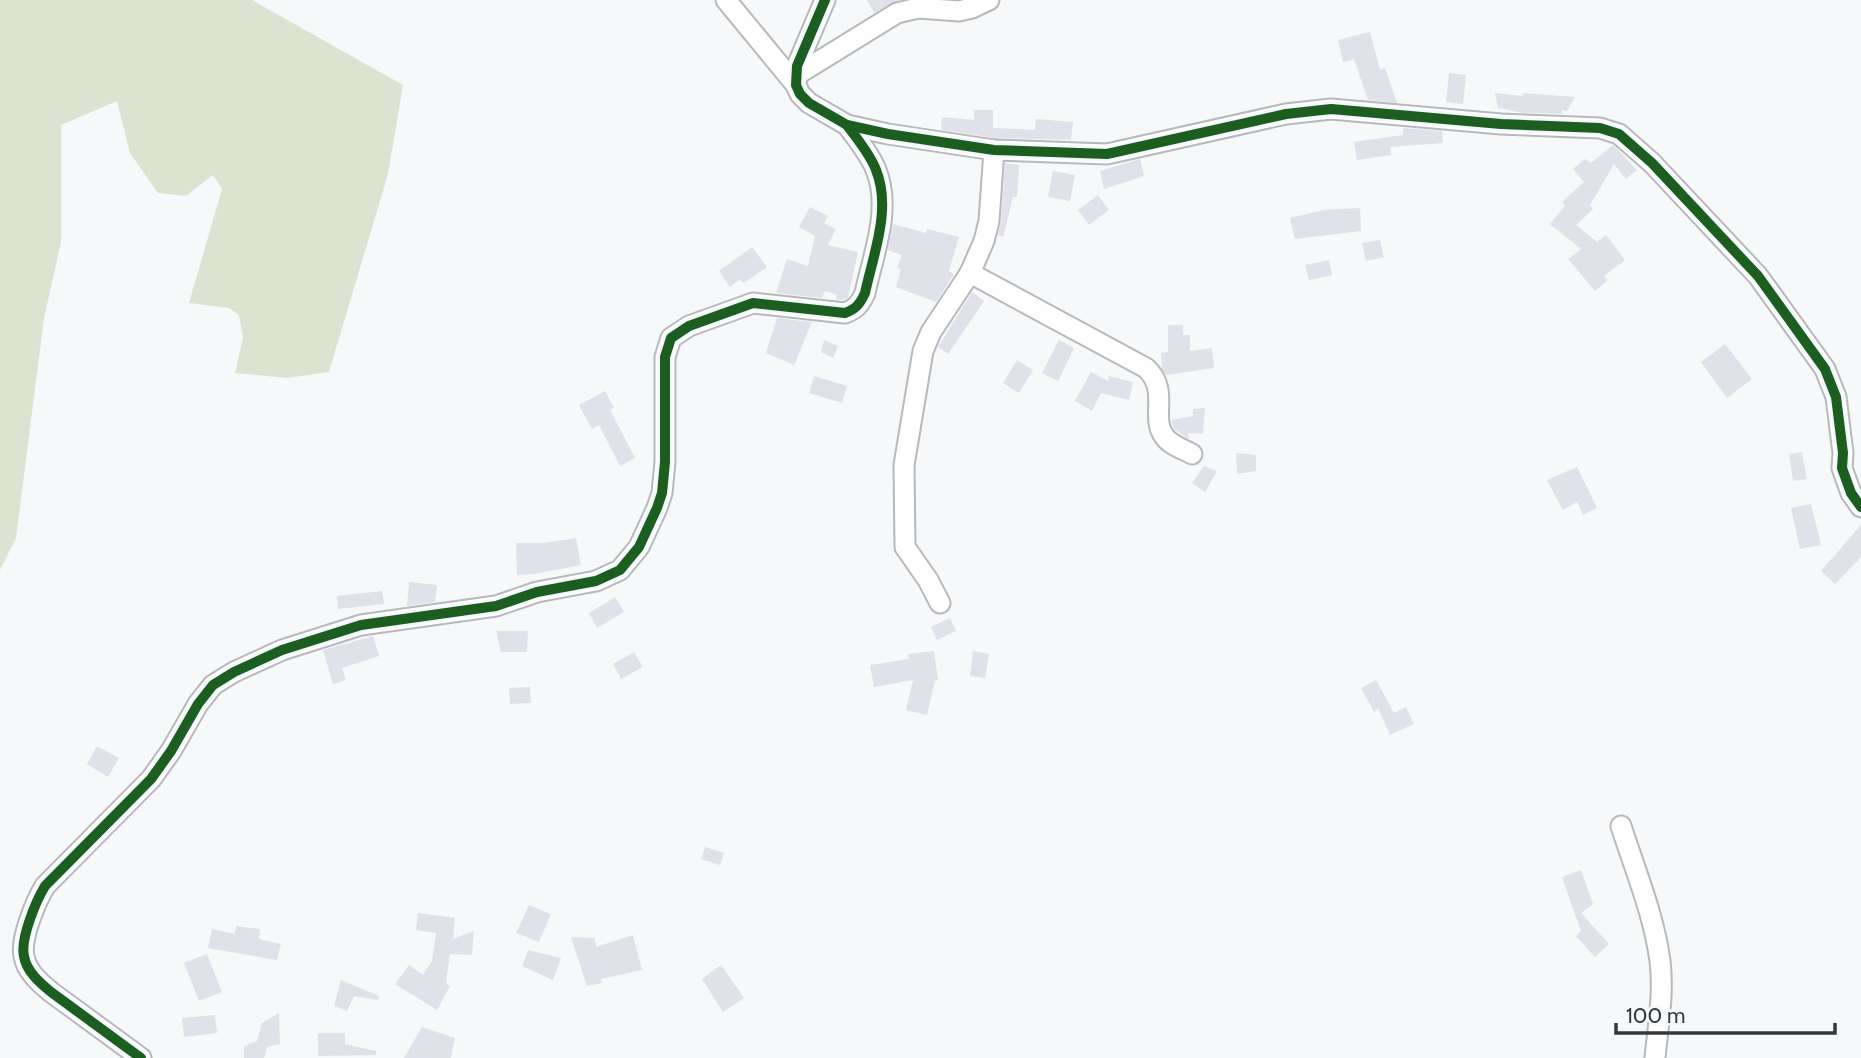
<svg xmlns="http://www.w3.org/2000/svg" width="1861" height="1058" font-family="Cabin,sans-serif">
<rect width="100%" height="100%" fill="#f6f8fa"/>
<path fill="#dde3d0" d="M0 0H252L403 85 388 174 329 372 287 378 235 373 243 338 239 315 229 308 189 303 222 189 213 175 186 196 158 193 130 153 117 101 61 125V242L44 318 16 538 0 570Z"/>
<g fill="#e1e1ea">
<path d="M867 0H899L874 13Z"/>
<path d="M1370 32 1380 70 1385 68 1397 103 1368 100 1354 59 1343 62 1338 40Z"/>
<path d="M1449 73 1466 75 1463 104 1446 102Z"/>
<path d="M1495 93 1523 96V93L1575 97 1567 111 1562 110V114L1524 113 1498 108Z"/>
<path d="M974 110H993V128L1035 130 1036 119 1073 122 1071 140 995 138 941 130 942 117 974 120Z"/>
<path d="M1403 128 1442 131 1443 143 1390 147 1391 155 1357 160 1354 142 1403 135Z"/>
<path d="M1613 145 1637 170 1626 179 1614 164 1590 205 1593 209 1576 225 1597 242 1606 235 1625 260 1604 276 1608 280 1595 291 1568 259 1581 249 1550 224 1565 206 1562 202 1584 182 1573 169 1585 159 1591 163Z"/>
<path d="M1140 159 1144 176 1104 189 1100 171Z"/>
<path d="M1005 163 1019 165 1017 197H1013L1003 237 998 235 1001 222Z"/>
<path d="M1053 171 1075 175 1070 201 1048 197Z"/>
<path d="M1098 195 1109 210 1089 225 1078 210Z"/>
<path d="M810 207 828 216 824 223 836 229 828 245 858 252 848 298 843 300H836L837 295 825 291 822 298 776 293 787 259 808 266 815 236 799 227Z"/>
<path d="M1360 208 1361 231 1295 239 1290 218 1323 210Z"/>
<path d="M893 224 926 233 927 229 959 237 949 271 954 274 936 302 896 287 901 269 897 268 902 255 888 250Z"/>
<path d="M1380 240 1384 257 1366 261 1362 243Z"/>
<path d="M752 247 767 267 744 283 739 280 730 287 719 271Z"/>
<path d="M1329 260 1332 275 1309 280 1305 265Z"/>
<path d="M972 292 984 301 948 354 938 347Z"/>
<path d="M777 318 812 322 794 365 766 353Z"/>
<path d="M1168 325H1183V335H1190V351L1212 348 1214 368 1166 375 1162 369 1161 353 1168 352Z"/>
<path d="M824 340 838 346 833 358 821 352Z"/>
<path d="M1059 340 1074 348 1058 381 1042 373Z"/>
<path d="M1725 344 1752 379 1727 398 1701 362Z"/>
<path d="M1017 360 1033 370 1019 393 1003 383Z"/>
<path d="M1091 372 1108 381 1109 376 1133 382 1129 400 1101 393 1092 411 1075 401Z"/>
<path d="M814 376 847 386 842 403 809 393Z"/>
<path d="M605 391 614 408 610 410 635 458 620 466 599 425 592 429 579 405Z"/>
<path d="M1205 408 1203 434 1188 433 1189 439 1174 429 1171 420 1193 416V409Z"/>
<path d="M1802 452 1807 479 1793 481 1789 454Z"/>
<path d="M1236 453 1256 455V471L1237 474Z"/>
<path d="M1204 466 1217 471 1205 492 1192 483Z"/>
<path d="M1577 467 1597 508 1583 515 1577 502 1563 510 1547 480Z"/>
<path d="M1811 504 1821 545 1800 549 1791 508Z"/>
<path d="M1861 525V557L1835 584 1821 571Z"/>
<path d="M576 538 581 565 534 574 517 575 516 543H543Z"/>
<path d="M409 582 437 585 435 602 407 606Z"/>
<path d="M382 591 384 604 338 609 337 596Z"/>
<path d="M615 597 624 612 597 628 589 613Z"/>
<path d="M950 618 956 631 937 640 931 627Z"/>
<path d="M496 631H528L527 652H501Z"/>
<path d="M373 636 379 656 342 668 346 680 333 684 323 650Z"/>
<path d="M934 651 938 680 935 681 927 715 906 710 913 680 874 687 870 665 909 659 908 654Z"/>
<path d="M973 651 989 654 985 678 970 676Z"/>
<path d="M634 652 643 667 621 679 613 664Z"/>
<path d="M1376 680 1394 713 1406 707 1414 724 1390 735 1378 708 1374 712 1361 688Z"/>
<path d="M530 687 531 703 510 704 509 688Z"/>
<path d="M97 746 119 758 108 777 87 764Z"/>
<path d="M705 847 724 853 720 865 701 859Z"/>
<path d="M1581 870 1593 904 1581 913 1609 944 1595 957 1576 936 1581 931 1562 877Z"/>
<path d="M529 905 551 914 539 942 516 933Z"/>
<path d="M418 913 455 918 453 939 474 931 472 955 450 954 446 983 450 986 437 1010 395 984 409 965 423 975 432 961 436 933 416 930Z"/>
<path d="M236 926 260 929 259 939 281 944 277 960 208 948 212 929 235 934Z"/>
<path d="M633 935 642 970 601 979 602 983 587 986 571 937 595 938 596 947Z"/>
<path d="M528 950 561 958 553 980 522 966Z"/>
<path d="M207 954 222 992 199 1001 184 963Z"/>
<path d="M721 965 744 998 723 1012 702 979Z"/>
<path d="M341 980 379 996 378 1000 354 996 347 1011 334 1006Z"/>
<path d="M279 1013 280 1044 267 1047 264 1058H244V1046L257 1041 262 1023Z"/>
<path d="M215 1015 217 1033 184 1037 182 1018Z"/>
<path d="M422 1027 455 1038 451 1058H404Z"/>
<path d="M318 1033H345V1044L376 1051V1055L318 1056Z"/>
</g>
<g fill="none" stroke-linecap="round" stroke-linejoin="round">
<g stroke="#b7b9bb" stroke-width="23">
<g id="minor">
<path d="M726 0 796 85"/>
<path d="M825 0 797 66 796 85 800 94 809 103 847 125 888 134 994 150 1107 154 1286 114 1331 109 1501 124 1600 128 1619 134 1652 163 1758 276 1825 369 1836 397 1843 453 1842 468 1851 493 1861 507"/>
<path d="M795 76 897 13 918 8 959 11 972 8 989 0"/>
<path d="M970 273 1146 368C1170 390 1150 417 1164 436 1170 445 1183 449 1192 454"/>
<path d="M940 603 928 580 905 547 904 465 923 351 931 332 970 273 984 241 989 221 994 150"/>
<path d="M1621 826C1635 870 1654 915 1660 961 1664 993 1658 1026 1655 1058"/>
<path d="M141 1058 51 992C40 983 26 971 24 956 20 939 36 901 45 886L151 779 171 751 198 704 213 685 234 672 282 650 361 625 496 606 537 592 596 581 620 570 639 547 657 508 662 493 665 462V357L671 338 689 326 753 303 845 313C856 309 860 304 865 293 873 255 892 209 876 170 870 154 857 139 847 125"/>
</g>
</g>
<use href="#minor" stroke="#fefefe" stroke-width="19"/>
<g stroke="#f4f7fc" stroke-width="15">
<g id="cycleway">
<path d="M825 0 797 66 796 85 800 94 809 103 847 125 888 134 994 150 1107 154 1286 114 1331 109 1501 124 1600 128 1619 134 1652 163 1758 276 1825 369 1836 397 1843 453 1842 468 1851 493 1861 507"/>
<path d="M141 1058 51 992C40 983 26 971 24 956 20 939 36 901 45 886L151 779 171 751 198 704 213 685 234 672 282 650 361 625 496 606 537 592 596 581 620 570 639 547 657 508 662 493 665 462V357L671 338 689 326 753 303 845 313C856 309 860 304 865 293 873 255 892 209 876 170 870 154 857 139 847 125"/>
</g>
</g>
<use href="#cycleway" stroke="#1b5e20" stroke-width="10"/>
</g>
<path d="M1616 1023v10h219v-10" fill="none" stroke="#37383a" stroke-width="3.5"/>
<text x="1626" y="1023" font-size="21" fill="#37383a" stroke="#f4f7fc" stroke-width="5" paint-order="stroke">100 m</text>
</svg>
